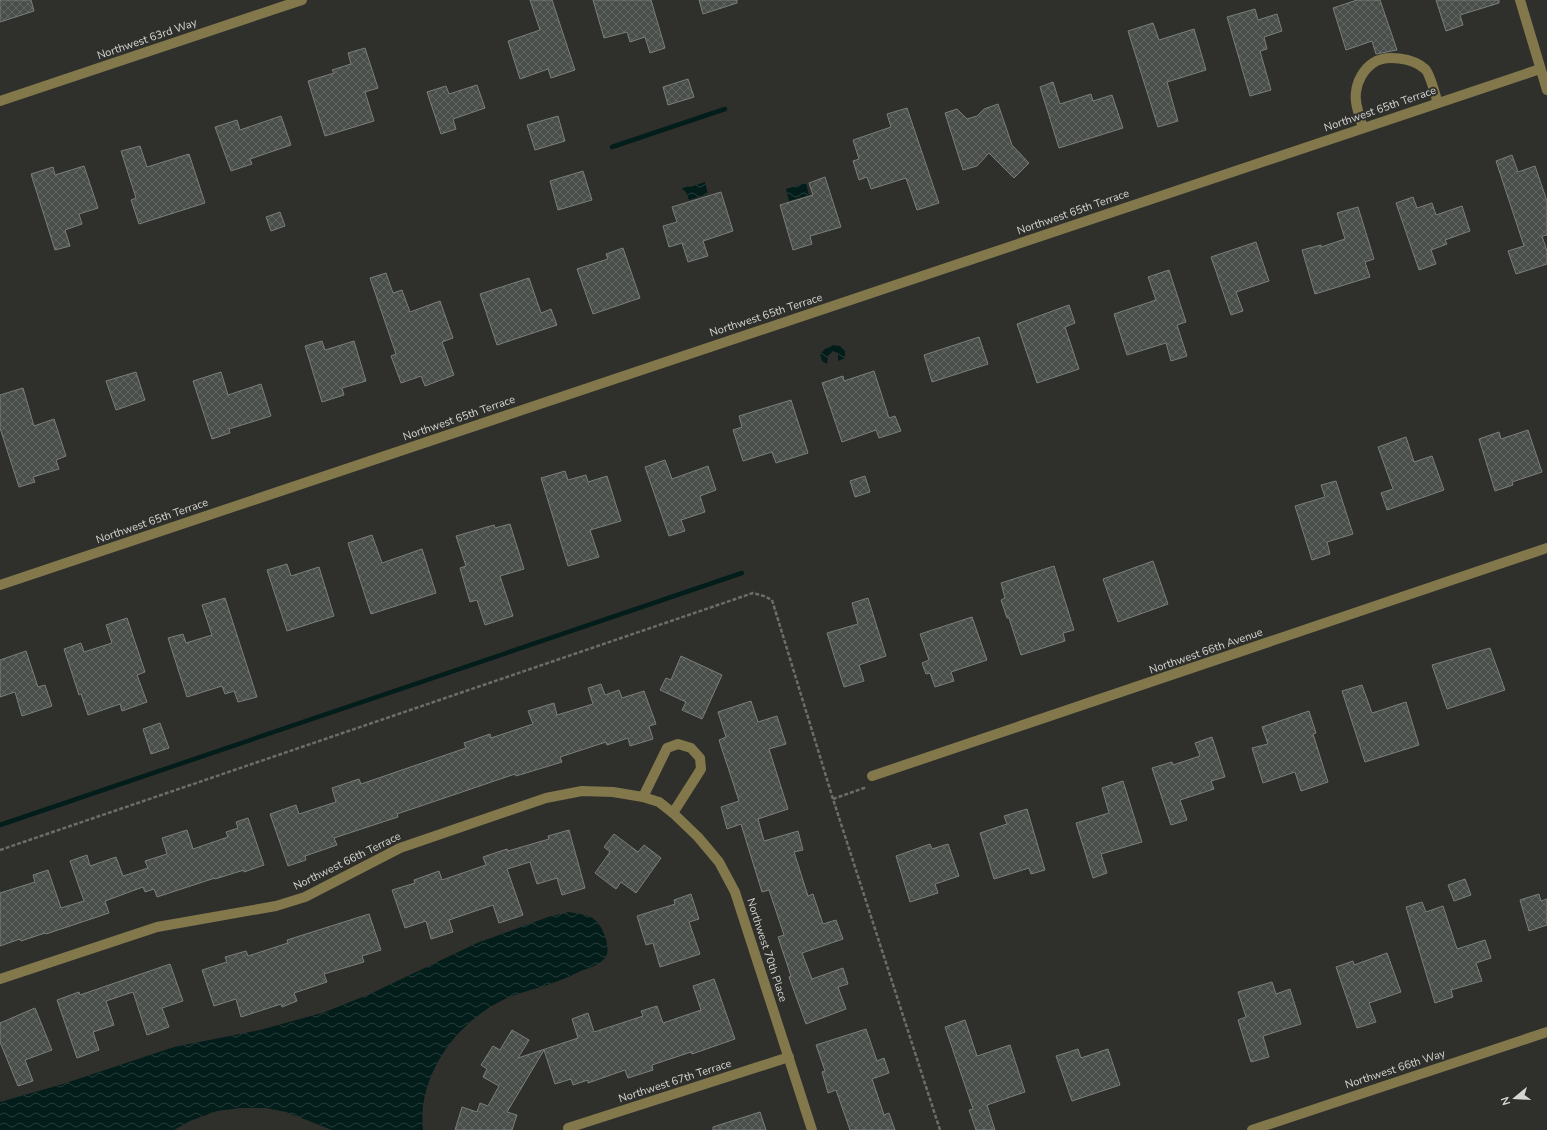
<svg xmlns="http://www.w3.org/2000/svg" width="1547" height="1130" font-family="'Nunito Sans',sans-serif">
<defs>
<pattern id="water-waves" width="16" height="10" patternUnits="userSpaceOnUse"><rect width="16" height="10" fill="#031d1a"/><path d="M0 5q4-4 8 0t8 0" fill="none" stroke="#273d3a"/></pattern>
<pattern id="building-cross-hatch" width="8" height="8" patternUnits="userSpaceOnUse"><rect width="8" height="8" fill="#4a4e4b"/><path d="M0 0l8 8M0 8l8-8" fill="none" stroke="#636764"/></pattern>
</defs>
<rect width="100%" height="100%" fill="#2f302c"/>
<g fill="url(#water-waves)">
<path d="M705 182 708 194 689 200 686 192 682 189 685 186 690 187Z"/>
<path d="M806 183 809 195 789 201 786 189Z"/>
<path d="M832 345 840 346 845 351V358L838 361V354L833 351 828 356 827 364 822 361 820 354 825 349Z"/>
<path d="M569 912C577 914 589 914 595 920 603 926 612 950 605 958 599 965 589 968 581 971 571 976 561 980 550 984 536 989 521 992 507 998 458 1020 417 1074 423 1130H332L286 1112 266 1108H241L217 1111 190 1121 174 1130H0V1102L63 1084 174 1047 260 1030 325 1012 370 994 477 943 548 917Z"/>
</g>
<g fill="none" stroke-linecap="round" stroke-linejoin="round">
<g stroke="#031d1a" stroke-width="4.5">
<path d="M612 147 725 109"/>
<path d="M0 825 742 573"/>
</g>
</g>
<g fill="url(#building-cross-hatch)" stroke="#7a7f7c">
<path d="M0 0H31L34 11 0 22Z"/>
<path d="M530 0H552L575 70 551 78 548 69 520 79 508 41 540 30Z"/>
<path d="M593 0H651L665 48 650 53 645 37 630 42 627 32 604 38Z"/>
<path d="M699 0H737V3L703 14Z"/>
<path d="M1357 0H1380L1397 50 1376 54 1372 41 1346 50 1333 8Z"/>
<path d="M1436 0H1499V3L1460 15 1463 25 1446 31Z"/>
<path d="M1255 9 1258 20 1277 14 1282 31 1264 37 1267 49 1260 51 1271 90 1250 96 1227 17Z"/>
<path d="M1153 23 1159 40 1194 29 1206 70 1167 82 1178 121 1158 127 1128 31Z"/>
<path d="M365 48 378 88 365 92 374 121 325 136 308 81 334 73 332 70 351 64 348 53Z"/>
<path d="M688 79 694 97 668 105 663 87Z"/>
<path d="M1053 82 1060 104 1091 94 1093 101 1112 95 1123 128 1059 148 1040 87Z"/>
<path d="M477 85 485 108 453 119 456 129 441 134 427 92 446 86 449 94Z"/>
<path d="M998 104 1012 145 1029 163 1014 178 989 153 977 166 963 170 945 113 957 109 967 119 977 116 984 109Z"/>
<path d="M907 108 939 203 917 210 906 178 871 189 867 177 859 180 853 161 859 159 853 140 891 127 887 114Z"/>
<path d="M281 116 291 145 250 159 252 164 231 171 215 127 237 120 240 130Z"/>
<path d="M558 116 565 141 535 150 527 125Z"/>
<path d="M140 146 147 167 189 154 205 203 139 224 131 200 136 198 121 151Z"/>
<path d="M1512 155 1518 172 1535 166 1547 201V235L1542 236 1547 251V264L1516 274 1508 251 1524 246 1496 161Z"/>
<path d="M84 166 98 208 79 214 82 224 65 230 70 246 55 250 31 174 53 167 55 175Z"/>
<path d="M583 171 592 200 558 210 550 181Z"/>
<path d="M825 177 841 227 810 236 812 244 793 250 780 205 813 195 809 183Z"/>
<path d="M721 192 733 231 703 241 708 256 688 262 682 243 669 247 663 226 677 222 672 207Z"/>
<path d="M1413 197 1417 208 1432 203 1436 215 1462 206 1470 231 1445 240 1447 244 1431 250 1436 264 1419 270 1396 203Z"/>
<path d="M1358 207 1374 259 1365 262 1370 277 1315 294 1302 250 1321 245V247L1345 239 1337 213Z"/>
<path d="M280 212 285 226 271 231 266 217Z"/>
<path d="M1256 242 1269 281 1236 292 1243 311 1231 315 1211 257Z"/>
<path d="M623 248 640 298 593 314 577 269 608 259 606 254Z"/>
<path d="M1169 270 1186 322 1177 325 1187 356 1171 361 1166 343 1127 355 1114 314 1156 300 1148 277Z"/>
<path d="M386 273 393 293 402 290 410 312 440 301 453 338 442 342 454 375 425 386 421 376 401 383 391 356 396 354 370 278Z"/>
<path d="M529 278 541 313 551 309 557 325 497 345 480 294Z"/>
<path d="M1069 305 1075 323 1065 327 1079 369 1037 383 1017 324Z"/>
<path d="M979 337 988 364 932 382 924 355Z"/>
<path d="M322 341 325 350 354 341 366 381 342 388 344 395 322 402 305 346Z"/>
<path d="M874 371 889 418 895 416 901 431 879 438 876 430 842 442 822 383 843 376 844 381Z"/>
<path d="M136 372 145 400 116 410 106 381Z"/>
<path d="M221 372 228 395 261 384 271 416 229 429 230 433 212 439 193 381Z"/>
<path d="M23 388 34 426 54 419 66 456 56 460 59 469 33 477 35 482 19 487 0 428V395Z"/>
<path d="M791 400 808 453 776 463 772 452 743 461 733 430 742 427 739 416Z"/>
<path d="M1528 430 1542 472 1512 482 1513 485 1495 491 1479 439 1499 432 1501 439Z"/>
<path d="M1406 437 1414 462 1432 456 1444 490 1387 510 1381 493 1393 489 1378 447Z"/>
<path d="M665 460 672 479 708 466 716 490 700 496 705 512 681 520 685 531 669 536 645 467Z"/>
<path d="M565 471 568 480 586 475 588 482 607 476 621 521 590 530 599 557 568 566 541 478Z"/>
<path d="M865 476 870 492 855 497 850 481Z"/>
<path d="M1336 481 1353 534 1327 542 1330 554 1312 560 1295 506 1325 497 1321 485Z"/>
<path d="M510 524 524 569 500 576 513 616 485 625 477 600 470 602 460 568 466 566 456 536 494 525 495 528Z"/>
<path d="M372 535 382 563 422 549 436 593 371 614 348 543Z"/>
<path d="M1153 561 1168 604 1118 622 1103 579Z"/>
<path d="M287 564 291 576 319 567 334 616 287 631 267 570Z"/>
<path d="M1054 566 1074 630 1063 633 1065 641 1021 655 1009 618H1007L1001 600 1005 598 1001 583Z"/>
<path d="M225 598 257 697 238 702 234 691 225 694 222 686 187 697 168 638 183 634 186 643 212 635 202 605Z"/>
<path d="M868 598 886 656 859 665 864 681 844 687 827 633 858 624 852 603Z"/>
<path d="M972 617 987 660 951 672 954 681 935 687 930 673 926 674 922 663 929 660 920 634Z"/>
<path d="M127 618 145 672 137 675 147 702 122 711 120 704 88 715 81 694 79 695 64 649 81 643 84 652 112 643 106 625Z"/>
<path d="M1490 648 1505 690 1447 709 1432 665Z"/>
<path d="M26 651 38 687 45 685 52 706 22 716 15 692 0 697V660Z"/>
<path d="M681 656 722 675 702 719 682 710 686 702 660 690 666 678 671 680Z"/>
<path d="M601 684 605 695 619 690 622 698 644 691 656 724 649 726 653 739 630 746 628 738 607 745 606 742 560 757 562 762 516 776 515 774 465 791 397 814 398 817 334 838 337 845 305 856 306 860 288 866 270 814 296 805 299 814 336 802 332 788 359 779 361 784 466 748 464 743 490 734 491 738 533 724 528 711 554 703 557 715 593 704 588 688Z"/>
<path d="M1362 685 1372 713 1406 702 1419 745 1365 762 1342 691Z"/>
<path d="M751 701 758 722 777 716 786 744 769 749 788 809 758 819 764 841 798 831 803 850 794 852 808 896 813 894 823 924 836 920 843 939 802 953 812 979 843 968 848 984 838 987 846 1009 806 1024 789 977 791 976 778 937 784 935 769 890 762 892 741 824 727 829 721 807 739 801 719 740 726 737 718 712Z"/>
<path d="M1309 711 1316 733 1313 734 1328 782 1301 791 1295 772 1263 783 1252 748 1268 744 1262 727Z"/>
<path d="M160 723 169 748 151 754 143 729Z"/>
<path d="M1212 737 1225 777 1211 781 1214 789 1180 800 1187 820 1171 825 1152 768 1172 762 1173 765 1200 756 1195 743Z"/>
<path d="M1123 781 1142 842 1101 854 1107 873 1093 878 1076 823 1109 813 1102 788Z"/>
<path d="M1027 809 1045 870 1031 874 1029 868 994 879 980 833 1007 824 1004 816Z"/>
<path d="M248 818 264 865 244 872V870L215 879V878L157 897 154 889 145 892 143 887 105 901 109 913 46 934 45 933 21 941 20 939 0 946V893L35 882 33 875 48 870 61 908 84 901 70 861 87 855 90 866 116 857 123 876 148 868 145 861 167 854 162 838 187 830 193 849 228 837 226 832 238 828 236 822Z"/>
<path d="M569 830 585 888 562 895 557 878 537 884 530 862 507 869 523 915 499 923 493 905 449 920 453 932 431 939 426 921 405 928 392 890 415 883 414 880 439 871 442 880 486 865 483 857 507 849 508 851 549 839 548 836Z"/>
<path d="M614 834 638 852 644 845 661 858 636 893 621 882 616 889 595 873 610 852 604 847Z"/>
<path d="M930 844 932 849 948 844 959 876 935 884 938 893 910 902 896 856Z"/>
<path d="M1465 879 1471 895 1454 901 1448 885Z"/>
<path d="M691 894 699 919 689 922 700 954 660 967 653 943 646 945 637 916 675 904 674 900Z"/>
<path d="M1539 894 1541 901 1547 899V925L1529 931 1520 900Z"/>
<path d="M1422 902 1426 912 1443 906 1457 949 1485 940 1491 958 1476 963 1482 981 1451 990 1453 997 1435 1003 1406 907Z"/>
<path d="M369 914 381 950 362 956 364 962 324 974 327 982 294 993 297 1001 282 1007 281 1004 241 1017 236 999 214 1006 202 970 227 962 225 957 246 951 248 956 288 943 287 940Z"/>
<path d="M1387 953 1401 992 1369 1003 1376 1022 1357 1028 1336 967 1353 961 1354 965Z"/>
<path d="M170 964 183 1001 162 1008 169 1027 147 1035 133 992 106 1001 114 1025 93 1032 99 1050 77 1058 57 1000 79 992 80 995Z"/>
<path d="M714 979 735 1039 692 1054 691 1052 652 1065 653 1070 628 1078 625 1070 588 1083V1080L573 1085 571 1079 555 1084 544 1050 507 1112 517 1115 512 1130H455L462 1107 477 1112 480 1103 488 1106 499 1086 483 1077 487 1069 481 1065 493 1046 500 1050 512 1030 529 1040 518 1058 578 1038 572 1019 588 1013 594 1032 643 1016 641 1011 657 1006 663 1023 701 1010 693 986Z"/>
<path d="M1272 982 1276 994 1290 989 1301 1024 1263 1036 1269 1057 1251 1062 1238 1020 1246 1017 1238 992Z"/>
<path d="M35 1008 52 1050 25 1060 33 1081 18 1086 0 1042V1023Z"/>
<path d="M965 1020 977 1056 1010 1045 1025 1092 987 1105 995 1130H976L969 1110 973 1109 945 1027Z"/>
<path d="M866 1029 877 1061 884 1058 889 1073 872 1079 884 1115 889 1113 895 1130H850L836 1090 828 1093 822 1072 825 1071 816 1045Z"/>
<path d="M1078 1049 1081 1058 1108 1049 1120 1085 1072 1101 1056 1056Z"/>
<path d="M760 1112 766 1130H713V1127Z"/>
</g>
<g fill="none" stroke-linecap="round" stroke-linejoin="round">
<g stroke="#6c6d69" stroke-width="2.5" stroke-dasharray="4 2" stroke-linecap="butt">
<path d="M833 799 867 787"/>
<path d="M0 850 753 593 764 596 772 600 833 799 940 1130"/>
</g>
<g stroke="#82784b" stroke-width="10">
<path d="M1520 0 1547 90"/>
<path d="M0 101 302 0"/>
<path d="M1363 128C1360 117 1354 103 1356 92 1357 81 1364 69 1373 63 1386 54 1413 58 1425 69 1430 73 1435 95 1438 103"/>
<path d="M0 585 1540 69"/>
<path d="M872 776 1547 548"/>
<path d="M643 797 667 748 678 744 691 748 700 758 701 769 673 813"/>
<path d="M0 979 157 927 276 906 305 897 400 848 546 798 582 791 613 792 643 797 659 802 673 813 698 837 719 862 735 892 812 1130"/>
<path d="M568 1128 789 1057"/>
<path d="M1252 1130 1547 1032"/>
</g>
</g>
<g text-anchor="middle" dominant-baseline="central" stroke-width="4" stroke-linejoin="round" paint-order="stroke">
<g font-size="11" fill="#d6d7d4" stroke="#2f302c">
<text transform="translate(147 39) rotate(-19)">Northwest 63rd Way</text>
<text transform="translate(1380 109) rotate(-19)">Northwest 65th Terrace</text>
<text transform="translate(1073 212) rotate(-19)">Northwest 65th Terrace</text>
<text transform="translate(766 315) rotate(-18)">Northwest 65th Terrace</text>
<text transform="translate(459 418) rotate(-19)">Northwest 65th Terrace</text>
<text transform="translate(152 521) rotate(-19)">Northwest 65th Terrace</text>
<text transform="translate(1206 651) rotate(-19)">Northwest 66th Avenue</text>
<text transform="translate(347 861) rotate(-26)">Northwest 66th Terrace</text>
<text transform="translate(767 950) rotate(72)">Northwest 70th Place</text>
<text transform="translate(1395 1069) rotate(-18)">Northwest 66th Way</text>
<text transform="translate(675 1081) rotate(-18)">Northwest 67th Terrace</text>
</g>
</g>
<g transform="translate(1515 1098) rotate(252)" stroke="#2f302c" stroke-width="3" paint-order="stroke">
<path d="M0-3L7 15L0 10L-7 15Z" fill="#d6d7d4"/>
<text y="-6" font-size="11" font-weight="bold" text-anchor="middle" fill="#d6d7d4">N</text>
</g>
</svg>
